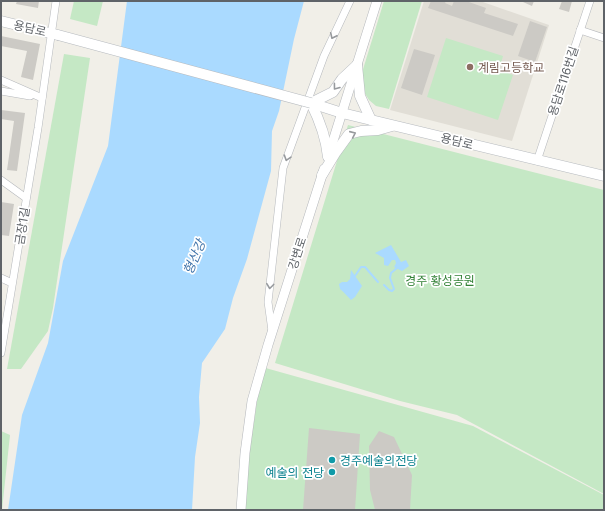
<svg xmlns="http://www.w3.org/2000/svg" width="605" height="511" font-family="Inter,'Noto Sans KR',sans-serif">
<rect width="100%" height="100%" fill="#f1efe8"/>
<path fill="#e1ded6" d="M424 1H480L549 25 512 141 390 110Z"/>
<g fill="#c5e8c5">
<path d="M74 1H103L97 26 70 19Z"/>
<path d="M384 1H422L389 109 376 106 369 100 364 92 360 79Z"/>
<path d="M446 38 503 56 499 70 513 75 498 120 427 97Z"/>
<path d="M64 54 90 58 53 308 48 331 21 369H7Z"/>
<path d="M348 125 604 190V494L457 415 400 401 275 363Z"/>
<path d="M262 367 473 426 604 495V510H241Z"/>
<path d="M1 431 10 435 2 510H1Z"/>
</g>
<g fill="#aadaff">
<path d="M127 1H304L294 39 279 111 272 131 271 171 247 259 233 298 225 329 202 363 199 397 200 423 195 457 192 510H8L22 415 48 343 63 261 108 146Z"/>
<path d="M391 245 401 262 406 260 409 266 402 271 394 267 396 263 395 260H392L388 266 384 265V258L375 253Z"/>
<path d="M351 270 362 286 355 297 351 300C347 296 344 292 340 289L339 284 342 282H347L350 279Z"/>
</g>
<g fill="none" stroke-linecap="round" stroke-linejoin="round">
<g stroke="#aadaff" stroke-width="2">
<path d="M355 276 361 267H365L378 282"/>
<path d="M384 285 389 290 392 291 394 289 390 278 391 273 397 268"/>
</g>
</g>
<g fill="#cccac5">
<path d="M17 1H39L38 8 16 4Z"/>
<path d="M431 1H446L445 3 452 6 454 1H466L486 8 484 13 518 24 513 36 428 8Z"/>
<path d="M523 1H534L532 6 523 2Z"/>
<path d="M562 1H572L569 12 559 9Z"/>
<path d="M530 21 547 27 535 62 518 56Z"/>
<path d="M1 36 40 44 33 80 21 77 27 51 1 46Z"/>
<path d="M414 49 435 55 422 95 401 88Z"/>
<path d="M1 110 25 113 17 171 7 170 14 121 1 119Z"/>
<path d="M1 202 14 204 9 236 1 235 2 213H1Z"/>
<path d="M309 428 360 434 355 510H303Z"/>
<path d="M379 431 394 437 412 475 410 510H375L370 490 369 446Z"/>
</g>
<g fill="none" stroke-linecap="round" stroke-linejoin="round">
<g stroke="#b5b8bc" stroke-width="8">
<g id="minor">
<path d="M580 30 604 38"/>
<path d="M1 80 42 98"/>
<path d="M1 91 30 96"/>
<path d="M537 161 590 1"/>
<path d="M1 180 26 198"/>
<path d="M1 278 12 283"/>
<path d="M272 331 268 302 283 168 324 56 350 1"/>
<path d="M1 353 38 128 56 1"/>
</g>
</g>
<g stroke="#b5b8bc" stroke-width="10">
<g id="tertiary">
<path d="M328 157 377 1"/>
<path d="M241 510 245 453 252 401 268 345 324 169"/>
</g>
</g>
<g stroke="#b6babf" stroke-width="11">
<g id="secondary">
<path d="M1 21 58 35"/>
<path d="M357 65 360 96 371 120"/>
<path d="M311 103 342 113 604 176"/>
<path d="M311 103 333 92 342 79 357 65"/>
<path d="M311 103C320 121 326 137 328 157"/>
<path d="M322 175 336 152 349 134 361 131 378 130 392 126"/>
</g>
</g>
<use href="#minor" stroke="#fff" stroke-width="7"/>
<use href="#tertiary" stroke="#fff" stroke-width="9"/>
<use href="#secondary" stroke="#fff" stroke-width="10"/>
<g stroke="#b6babf" stroke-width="11" stroke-linecap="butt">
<path id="secondary-bridge" d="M58 35 311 103"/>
</g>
<use href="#secondary-bridge" stroke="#fff" stroke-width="10"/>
</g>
<defs><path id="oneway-chevron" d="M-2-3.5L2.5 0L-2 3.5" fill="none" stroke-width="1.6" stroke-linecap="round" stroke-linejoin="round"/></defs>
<g stroke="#979a9d">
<use href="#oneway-chevron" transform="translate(333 36) rotate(115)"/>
<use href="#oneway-chevron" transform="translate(336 87) rotate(127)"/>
<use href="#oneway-chevron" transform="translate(353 134) rotate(-24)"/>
<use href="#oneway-chevron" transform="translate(287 158) rotate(108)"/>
<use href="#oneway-chevron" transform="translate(270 286) rotate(97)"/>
</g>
<circle fill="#8d6e63" stroke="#fff" stroke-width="1.5" cx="470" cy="67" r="4"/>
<g fill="#0f9aa8" stroke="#fff" stroke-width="1.5">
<circle cx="332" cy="460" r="4"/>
<circle cx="332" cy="472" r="4"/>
</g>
<g text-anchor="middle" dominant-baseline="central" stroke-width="3.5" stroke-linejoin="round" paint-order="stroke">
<g font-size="12" fill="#5f6368" stroke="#fff">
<text transform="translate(30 28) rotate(13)">용담로</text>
<text transform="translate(563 81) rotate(-72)">용담로116번길</text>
<text transform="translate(457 141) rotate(14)">용담로</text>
<text transform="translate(22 226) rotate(-81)">금장1길</text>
<text transform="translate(297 253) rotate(-72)">강변로</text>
</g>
<g font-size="12" fill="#785e54" stroke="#fff" text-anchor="start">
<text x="478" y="67">계림고등학교</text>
</g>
<g font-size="12" fill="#348238" stroke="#fff">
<text x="440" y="280">경주 황성공원</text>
</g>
<g font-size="12" fill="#0d838f" stroke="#fff" text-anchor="start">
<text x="340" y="460">경주예술의전당</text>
<text x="324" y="472" text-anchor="end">예술의 전당</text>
</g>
<g font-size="13" font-style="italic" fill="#4174aa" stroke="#fff">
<text transform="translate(194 257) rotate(-67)">형산강</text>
</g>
</g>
<rect width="605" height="511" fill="none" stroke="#5f6368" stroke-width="4"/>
</svg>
